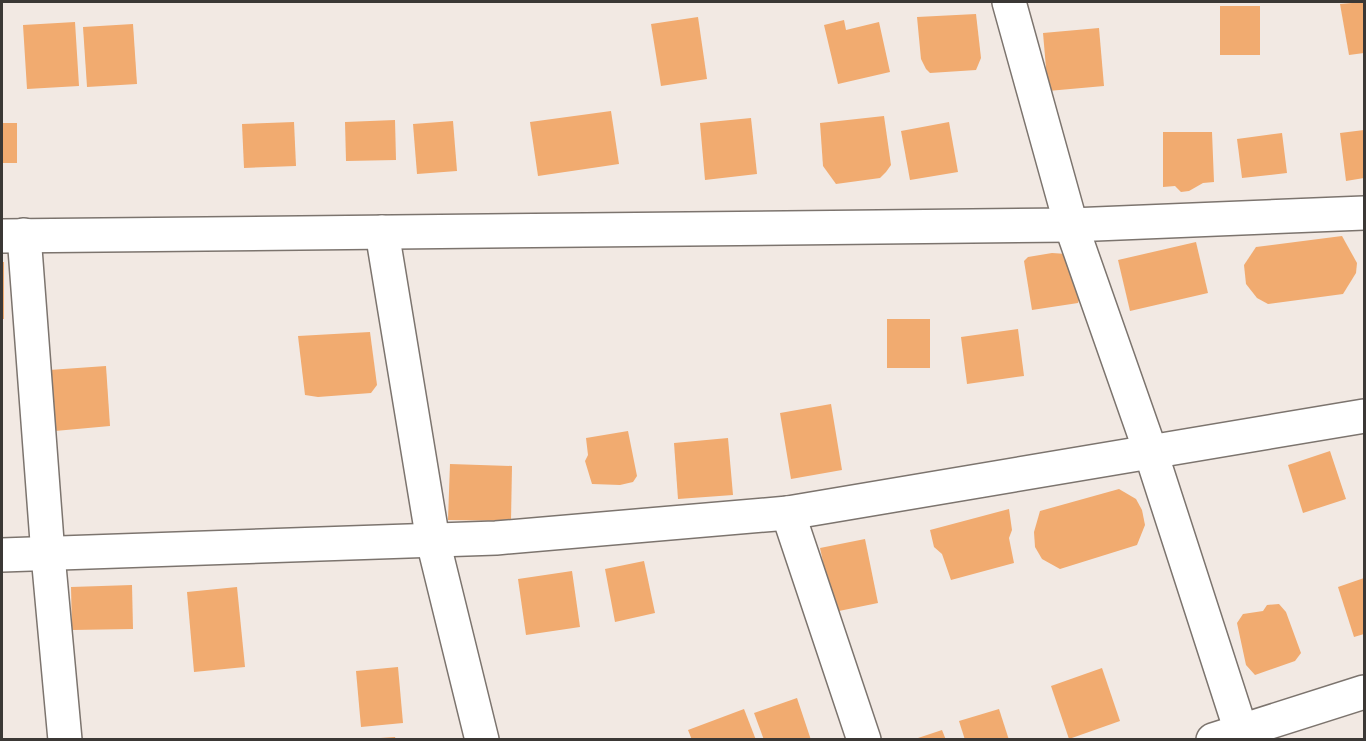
<svg xmlns="http://www.w3.org/2000/svg" width="1366" height="741" font-family="Figtree,sans-serif">
<rect width="100%" height="100%" fill="#f2e9e3"/>
<g fill="#f1ab70">
<path d="M1364 2V53L1349 55 1340 4Z"/>
<rect x="1220" y="6" width="40" height="49"/>
<path d="M976 14 981 58 976 70 930 73 926 69 921 59 917 17Z"/>
<path d="M698 17 707 79 661 86 651 24Z"/>
<path d="M844 20 846 30 879 22 890 72 838 84 824 25Z"/>
<path d="M75 22 79 86 27 89 23 25Z"/>
<path d="M133 24 137 84 87 87 83 27Z"/>
<path d="M1099 28 1104 86 1048 91 1043 33Z"/>
<path d="M611 111 619 164 538 176 530 122Z"/>
<path d="M884 116 891 165 886 172 880 178 836 184 823 166 820 123Z"/>
<path d="M751 118 757 174 705 180 700 123Z"/>
<path d="M395 120 396 160 346 161 345 122Z"/>
<path d="M453 121 457 171 417 174 413 124Z"/>
<path d="M294 122 296 166 244 168 242 124Z"/>
<path d="M949 122 958 172 910 180 901 131Z"/>
<rect x="2" y="123" width="15" height="40"/>
<path d="M1364 130V178L1346 181 1340 133Z"/>
<path d="M1163 132H1212L1214 182 1203 183 1189 191 1181 192 1175 186 1163 187Z"/>
<path d="M1282 133 1287 173 1242 178 1237 139Z"/>
<path d="M1342 236 1357 263 1356 273 1343 294 1268 304 1257 298 1246 284 1244 265 1256 247Z"/>
<path d="M1196 242 1208 293 1130 311 1118 260Z"/>
<path d="M1052 253 1067 254 1080 297 1078 303 1032 310 1024 261 1028 257Z"/>
<rect x="2" y="262" width="2" height="57"/>
<rect x="887" y="319" width="43" height="49"/>
<path d="M1018 329 1024 376 967 384 961 337Z"/>
<path d="M370 332 377 385 371 393 318 397 305 395 298 336Z"/>
<path d="M106 366 110 426 55 431 49 370Z"/>
<path d="M831 404 842 470 791 479 780 413Z"/>
<path d="M628 431 637 476 633 482 620 485 592 484 585 461 588 455 586 438Z"/>
<path d="M728 438 733 495 678 499 674 443Z"/>
<path d="M1330 451 1346 499 1303 513 1288 465Z"/>
<path d="M450 464 512 466 511 521 448 520Z"/>
<path d="M1119 489 1136 499 1142 510 1145 525 1137 545 1060 569 1042 559 1035 547 1034 532 1040 511Z"/>
<path d="M1009 509 1012 530 1009 538 1014 563 951 580 942 554 934 547 930 530Z"/>
<path d="M865 539 878 603 834 612 820 548Z"/>
<path d="M644 561 655 613 615 622 605 569Z"/>
<path d="M572 571 580 627 526 635 518 579Z"/>
<path d="M1364 578V634L1354 637 1338 587Z"/>
<path d="M132 585 133 629 72 630 71 587Z"/>
<path d="M237 587 245 667 194 672 187 592Z"/>
<path d="M1279 604 1286 612 1301 653 1295 661 1255 675 1246 665 1237 623 1243 614 1263 611 1267 605Z"/>
<path d="M398 667 403 723 361 727 356 671Z"/>
<path d="M1102 668 1120 721 1069 739 1051 686Z"/>
<path d="M797 698 811 740H764L754 713Z"/>
<path d="M744 709 756 740H692L688 730Z"/>
<path d="M999 709 1009 740H965L959 721Z"/>
<path d="M942 730 946 740H915V739Z"/>
<path d="M395 737 396 740H380V738Z"/>
</g>
<g fill="none" stroke-linecap="round" stroke-linejoin="round">
<g stroke="#7c746e" stroke-width="36">
<g id="minor">
<path d="M1009 2 1071 225 1151 453 1241 731 1240 740"/>
<path d="M382 232 433 541 482 740"/>
<path d="M24 235 48 555 65 740"/>
<path d="M2 236 1071 225 1364 213"/>
<path d="M788 513 864 740"/>
<path d="M2 555 496 538 788 513 1364 416"/>
<path d="M1213 740 1364 692"/>
</g>
</g>
<use href="#minor" stroke="#fff" stroke-width="33"/>
</g>
<rect width="1366" height="741" fill="none" stroke="#3b3835" stroke-width="6"/>
</svg>
